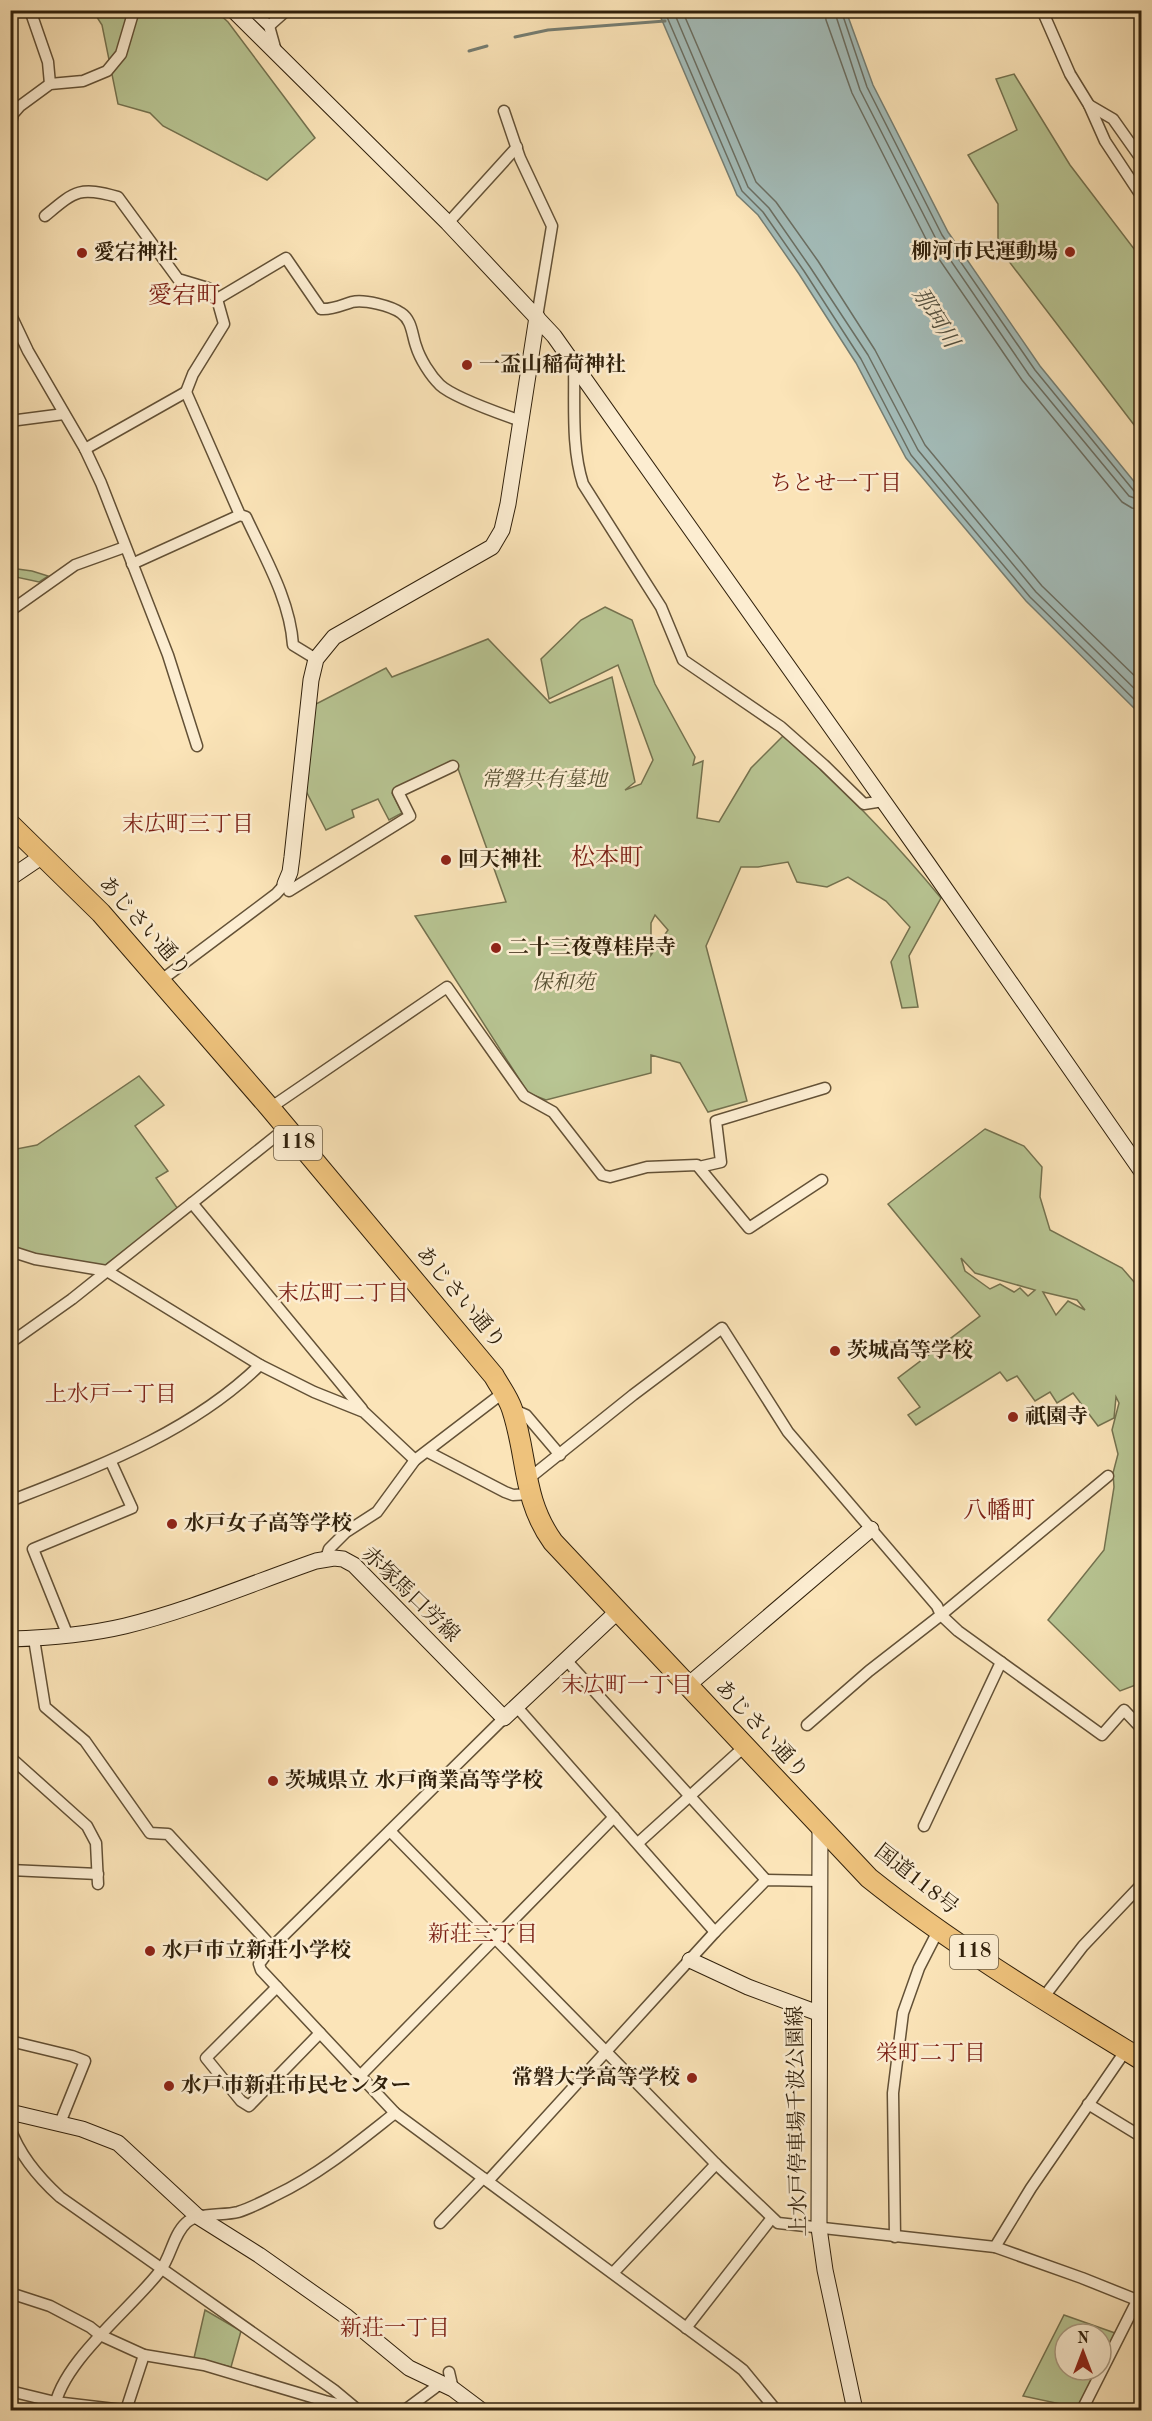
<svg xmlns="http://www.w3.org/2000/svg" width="1152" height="2421" font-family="'Old Standard TT','Noto Serif JP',serif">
<rect width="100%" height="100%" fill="#fbe4b8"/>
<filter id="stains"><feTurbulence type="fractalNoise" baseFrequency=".00333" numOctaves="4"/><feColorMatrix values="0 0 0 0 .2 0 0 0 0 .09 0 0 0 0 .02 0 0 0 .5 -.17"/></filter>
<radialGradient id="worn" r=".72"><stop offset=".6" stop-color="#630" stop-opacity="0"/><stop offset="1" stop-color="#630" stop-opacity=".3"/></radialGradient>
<g fill="#b8c593" stroke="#74724f" stroke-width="1.5" fill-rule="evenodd">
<path d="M93 11H216L228 22 315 138 267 180 163 126 150 113 118 104 102 25Z"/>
<path d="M1014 74 1070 165 1141 258V434L998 247V204L968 155 1017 130 996 79Z"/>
<path d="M10 568 32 571 48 576 39 582 11 576Z"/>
<path d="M605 607 632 620 655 684 695 757 693 765 703 761 697 818 719 822 751 768 783 736C841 785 893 840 941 898L909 956 918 1007 902 1008 891 962 910 927 886 901 848 877 827 887 797 882 788 862 758 867H741L706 946 747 1101 708 1112 680 1063 651 1055V1073L546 1100 528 1093 415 916 506 902 456 763 392 793 402 813 389 820 378 799 352 810 354 817 326 830 304 787 314 705 386 668 392 677 488 639 550 703 612 677 635 782 625 790 641 784 653 760 618 665 549 699 541 659 581 620ZM655 915 668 930 651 955V923Z"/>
<path d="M139 1076 164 1105 135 1126 168 1171 156 1178 178 1209 104 1266 53 1259 11 1248V1150L37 1145Z"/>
<path d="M985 1129 1024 1146 1042 1167 1040 1197 1050 1230 1122 1268 1141 1290V1683L1120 1691 1048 1620 1104 1550 1114 1487 1113 1473 1118 1454 1112 1430 1119 1403 1116 1397 1114 1418 1098 1426 1073 1393 1057 1403 1050 1392 1035 1401 1017 1376 1007 1381 1000 1372 916 1425 908 1415 920 1407 898 1378 980 1316 888 1204ZM961 1258 975 1273 1035 1290 1028 1296 1020 1288 1014 1292 1000 1284 990 1289 965 1271ZM1043 1292 1077 1300 1085 1310 1068 1301 1056 1315Z"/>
<path d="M205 2310 241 2331 231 2367 194 2358Z"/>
<path d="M1064 2315 1115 2333 1101 2363V2334H1065V2370H1097L1079 2408 1023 2396Z"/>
</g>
<path fill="#a3bcb9" stroke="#757e73" stroke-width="1.5" d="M658 11H846L873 85 948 232 1040 366 1141 490V715L1026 601 906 458 856 363 799 274 758 215 737 195Z"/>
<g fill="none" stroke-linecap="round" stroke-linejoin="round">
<g stroke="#6a6e62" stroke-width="1.5">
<path d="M664 10 742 191 763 212 804 271 861 359 911 455 1030 597 1142 707"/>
<path d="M673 10 748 187 769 208 810 267 868 355 918 450 1036 592 1142 696"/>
<path d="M682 10 756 182 776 202 818 261 875 350 925 445 1042 586 1142 683"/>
<path d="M825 10 826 20 852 93 928 243 1022 380 1122 502 1132 508 1142 510"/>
<path d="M834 10 860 90 936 239 1029 375 1129 496 1142 501"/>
<path d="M841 10 867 87 942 235 1035 370 1134 491 1142 493"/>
</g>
<g stroke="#757e73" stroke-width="3">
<path d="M515 37 548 30 665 21"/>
<path d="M469 51 487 46"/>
</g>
<g stroke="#635136" stroke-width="13">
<g id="street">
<path d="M30 10 48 62 50 84"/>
<path d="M252 10 269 26 276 51"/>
<path d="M1042 10 1070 74 1089 105 1113 119 1142 160"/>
<path d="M269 26 287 10"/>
<path d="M1089 105 1105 141 1142 197"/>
<path d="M504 111 520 158 552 226 537 317"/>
<path d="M10 127 13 114 20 106 50 84 83 81 107 71 121 54 134 10"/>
<path d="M45 216C75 191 79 186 118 197L178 279 208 288 217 299 224 324 193 374 186 392"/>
<path d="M448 223 517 147"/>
<path d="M217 299 286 258 321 309C332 310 342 305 352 302 364 299 391 306 401 313 412 320 412 335 416 346 420 359 430 375 440 385 454 398 501 414 521 421"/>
<path d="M10 313 28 351 85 449 101 483 168 655 197 746"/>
<path d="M574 364C575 403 571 447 583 484L661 607 683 660 781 727 824 765 864 804 883 801"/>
<path d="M10 421 64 414"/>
<path d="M85 449 186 392 240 515 246 517C265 558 290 600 293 645L316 659"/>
<path d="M132 564 240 515"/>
<path d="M10 611 75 565 125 547"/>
<path d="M289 891 410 816 398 792 453 766"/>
<path d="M160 981 276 894 285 884"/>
<path d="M270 1108 447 987 524 1096 553 1112 602 1175 610 1177 647 1167 697 1165 749 1228 822 1180"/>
<path d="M699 1167 721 1162 716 1121 825 1088"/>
<path d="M192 1203 362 1409"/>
<path d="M10 1251 35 1259 107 1271 260 1365 314 1392 364 1412 415 1460"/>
<path d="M10 1343 72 1299 286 1128"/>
<path d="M512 1409 526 1415 560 1455"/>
<path d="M428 1452 505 1492 513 1495 530 1494"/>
<path d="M527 1480 633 1395 722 1328 788 1432 937 1606 941 1615 958 1631 1102 1735 1124 1710 1142 1729"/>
<path d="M10 1501C99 1466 190 1433 260 1365"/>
<path d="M326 1558 329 1549 346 1532 377 1512 415 1460 504 1392"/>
<path d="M68 1636 33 1549 132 1508 111 1462"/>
<path d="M34 1639 45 1707 85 1741 150 1833 168 1834 272 1947"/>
<path d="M567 1661 766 1880"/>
<path d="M516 1706 715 1932"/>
<path d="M504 1718 272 1947 259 1964 261 1970 395 2113 734 2363 743 2370 776 2410"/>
<path d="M807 1725 869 1671 941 1615 1108 1476"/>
<path d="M10 1757 87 1826 96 1843 98 1884"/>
<path d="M924 1826 1001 1662"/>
<path d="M390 1831 716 2164 778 2223 995 2247 1082 2278 1142 2302"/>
<path d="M638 1843 744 1747"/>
<path d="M10 1870 98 1874"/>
<path d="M277 1987 206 2058 241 2101 249 2106 320 2033"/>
<path d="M1043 1998 1083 1946 1142 1884"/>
<path d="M10 2041 72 2056 85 2061 60 2123"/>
<path d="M361 2075 614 1817"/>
<path d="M1088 2104 1142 2137"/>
<path d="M10 2128C20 2156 39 2178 60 2197L334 2390 358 2410"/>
<path d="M488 2181 715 1932 766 1880 820 1881"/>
<path d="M440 2223 483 2178"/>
<path d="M895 2237 893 2093 903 2013 919 1968 939 1929"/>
<path d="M995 2247 1031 2188 1126 2050"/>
<path d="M613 2273 716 2164"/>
<path d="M10 2293 50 2306 90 2327 100 2335 144 2355 204 2365 325 2401 351 2407"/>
<path d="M686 2328 771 2219"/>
<path d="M449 2372 453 2389"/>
<path d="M10 2391 55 2402 123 2410"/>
<path d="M54 2410C61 2362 130 2310 160 2271 171 2257 173 2235 186 2223 197 2212 223 2216 238 2212 251 2208 264 2201 276 2195 320 2174 357 2143 395 2113"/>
<path d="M126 2410 144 2355"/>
<path d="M405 2410 440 2384"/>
<path d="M1082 2410 1142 2291"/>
</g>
</g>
<g stroke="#30200b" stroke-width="17">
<g id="secondary">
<path d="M233 10 448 223 554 336 928 864 1142 1172"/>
<path d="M10 878 44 855"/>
<path d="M285 884 290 872 292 857 311 680 316 659 334 637 492 547 502 530 508 504 537 317"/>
<path d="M10 1639C49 1638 87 1635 125 1626 190 1610 253 1583 316 1561L334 1558 343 1559 354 1565 504 1718 618 1611"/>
<path d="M687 1686 871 1529"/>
<path d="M820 1828 819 2228 825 2270 855 2410"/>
<path d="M690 1960 748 1987 818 2013"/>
<path d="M10 2112 82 2129 118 2143 197 2216 259 2255 347 2317 409 2368 453 2389 481 2410"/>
</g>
</g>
<g stroke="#30200b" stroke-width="22">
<path id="highway" d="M10 824 101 913 270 1108 494 1376C500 1387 508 1397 512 1409 528 1457 522 1499 553 1542L869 1878C954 1946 1049 2003 1142 2060"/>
</g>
<use href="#street" stroke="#fcedd1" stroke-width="10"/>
<use href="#secondary" stroke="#fcedd1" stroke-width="15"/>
<use href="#highway" stroke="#eec27c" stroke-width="20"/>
</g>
<g fill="#8f2418" stroke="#fcedd1" stroke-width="2">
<circle cx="1070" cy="252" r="6"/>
<circle cx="82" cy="253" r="6"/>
<circle cx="467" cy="365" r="6"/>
<circle cx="446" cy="860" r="6"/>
<circle cx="496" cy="948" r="6"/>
<circle cx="835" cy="1351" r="6"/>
<circle cx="1013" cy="1417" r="6"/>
<circle cx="172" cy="1524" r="6"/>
<circle cx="273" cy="1781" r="6"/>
<circle cx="150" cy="1951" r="6"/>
<circle cx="692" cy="2078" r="6"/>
<circle cx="169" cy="2086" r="6"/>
</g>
<g text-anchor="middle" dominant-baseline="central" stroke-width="5" stroke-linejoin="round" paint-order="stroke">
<g fill="#fcedd1" stroke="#6d5e46" stroke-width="1.5">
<rect x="274" y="1126" width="48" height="34" rx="4.5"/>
<rect x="950" y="1935" width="48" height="34" rx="4.5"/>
</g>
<g font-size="20" font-weight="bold" fill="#30200b">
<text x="298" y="1143">118</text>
<text x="974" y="1952">118</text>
</g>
<g font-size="21" font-weight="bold" fill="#30200b" stroke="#fcedd1" text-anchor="start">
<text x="1058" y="252" text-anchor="end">柳河市民運動場</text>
<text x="94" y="253">愛宕神社</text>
<text x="479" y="365">一盃山稲荷神社</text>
<text x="458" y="860">回天神社</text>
<text x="508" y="948">二十三夜尊桂岸寺</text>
<text x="847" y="1351">茨城高等学校</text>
<text x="1025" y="1417">祇園寺</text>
<text x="184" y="1524">水戸女子高等学校</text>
<text x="285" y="1781">茨城県立 水戸商業高等学校</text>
<text x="162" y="1951">水戸市立新荘小学校</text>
<text x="680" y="2078" text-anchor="end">常磐大学高等学校</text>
<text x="181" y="2086">水戸市新荘市民センター</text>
</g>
<g font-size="21" font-style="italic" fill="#595234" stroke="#fcedd1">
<text x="544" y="780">常磐共有墓地</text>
<text x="563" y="983">保和苑</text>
</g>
<g font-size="21" fill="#30200b" stroke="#fcedd1">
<text transform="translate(144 927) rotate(48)">あじさい通り</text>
<text transform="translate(460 1298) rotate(50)">あじさい通り</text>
<text transform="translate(410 1595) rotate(44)">赤塚馬口労線</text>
<text transform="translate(761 1730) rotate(47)">あじさい通り</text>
<text transform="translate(916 1880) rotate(38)">国道118号</text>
<text transform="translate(798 2121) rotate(-91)">上水戸停車場千波公園線</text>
</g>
<g font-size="22" font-style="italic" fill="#524f3f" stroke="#fcedd1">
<text transform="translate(935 318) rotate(58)">那珂川</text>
</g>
<g font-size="22" fill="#7a1f14" stroke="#fcedd1">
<text x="836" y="484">ちとせ一丁目</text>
<text x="188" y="825">末広町三丁目</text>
<text x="343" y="1294">末広町二丁目</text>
<text x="111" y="1395">上水戸一丁目</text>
<text x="627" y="1686">末広町一丁目</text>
<text x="483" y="1935">新荘三丁目</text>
<text x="931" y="2054">栄町二丁目</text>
<text x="395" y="2329">新荘一丁目</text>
</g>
<g font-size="24" fill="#7a1f14" stroke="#fcedd1">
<text x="184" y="297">愛宕町</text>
<text x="607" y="859">松本町</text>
<text x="999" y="1512">八幡町</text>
</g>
</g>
<rect width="1152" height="2421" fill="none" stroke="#fbe4b8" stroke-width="36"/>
<rect x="12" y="12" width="1128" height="2397" fill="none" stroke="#30200b" stroke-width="3"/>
<rect x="18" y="18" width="1116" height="2385" fill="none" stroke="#30200b" stroke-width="1.5"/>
<g transform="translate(1083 2352)"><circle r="28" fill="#fcedd1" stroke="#aa9b82" stroke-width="1.5"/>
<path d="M0-4.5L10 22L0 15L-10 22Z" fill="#8f2418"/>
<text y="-9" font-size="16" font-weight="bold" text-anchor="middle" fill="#30200b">N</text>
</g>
<rect width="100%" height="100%" filter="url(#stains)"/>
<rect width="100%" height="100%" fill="url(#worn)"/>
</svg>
